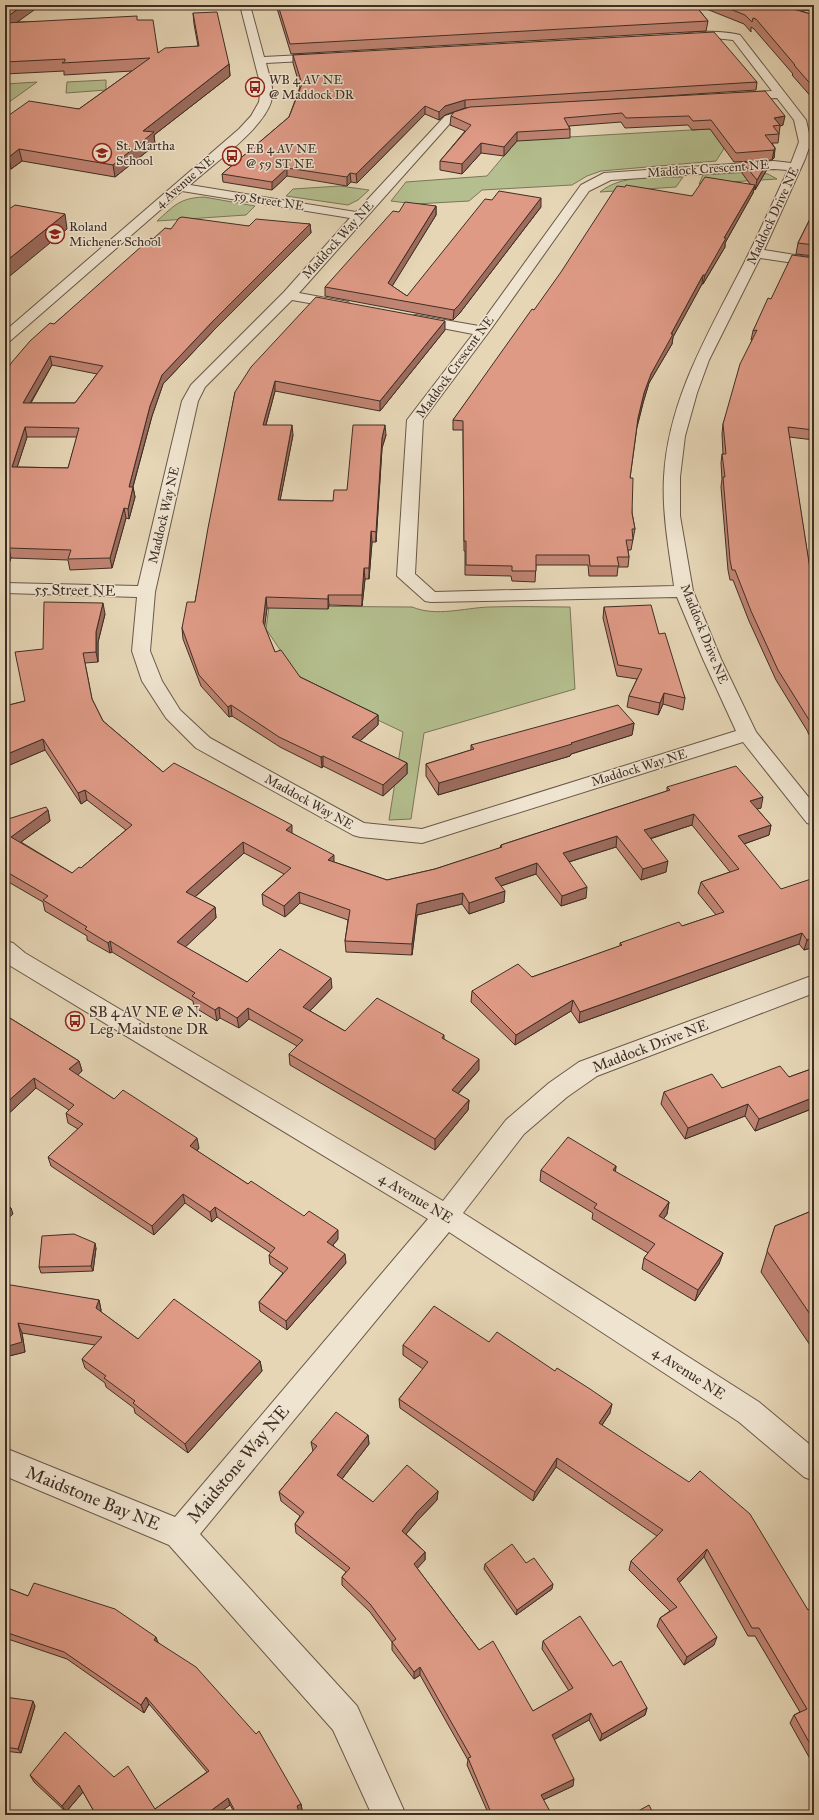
<svg xmlns="http://www.w3.org/2000/svg" width="819" height="1820" font-family="'IM FELL Great Primer',serif">
<rect width="100%" height="100%" fill="#e6d6b6"/>
<filter id="stains"><feTurbulence type="fractalNoise" baseFrequency=".005" numOctaves="4"/><feColorMatrix values="0 0 0 0 .2 0 0 0 0 .09 0 0 0 0 .02 0 0 0 .5 -.17"/></filter>
<radialGradient id="worn" r=".72"><stop offset=".6" stop-color="#630" stop-opacity="0"/><stop offset="1" stop-color="#630" stop-opacity=".3"/></radialGradient>
<g fill="#b4be8e" stroke="#7a765a">
<path d="M106 80V90L66 93 67 82Z"/>
<path d="M37 82 5 105V84Z"/>
<path d="M725 128 732 136 716 161 601 171 587 176 572 185 482 190 469 201 415 204 391 201 406 182 487 176 517 140Z"/>
<path d="M751 172 768 174 777 179 699 184 703 175Z"/>
<path d="M683 177 676 187 600 192C622 174 656 178 683 177Z"/>
<path d="M340 186 369 190 358 200 348 205 286 196 293 189Z"/>
<path d="M204 197 255 206 246 215 157 221C174 206 179 198 204 197Z"/>
<path d="M269 606 412 607C437 617 463 608 489 607 516 606 543 607 570 607L575 689 424 733 411 819 389 820 403 732 304 685 266 629Z"/>
</g>
<g fill="none" stroke-linecap="round" stroke-linejoin="round">
<g stroke="#695849" stroke-width="2">
<g id="minor">
<path d="M240 5H250L264 57 322 54 327 57 322 60 266 63C269 76 275 89 271 102 262 130 212 165 190 185L356 212 445 116 469 109 478 108 484 111 482 113 453 120 299 293 348 302 350 305 348 308 343 309 292 300 205 387 198 401 155 592 150 651 162 681 180 710 210 738 364 823 422 829 736 731 703 659 677 597 431 602 425 601 397 576 407 420 473 334 416 323 411 322 409 319 411 316 416 315 479 326 581 185 604 173 774 161 791 163 799 142 794 120 777 98 738 99 732 96 738 93 772 91 733 40 715 38 688 39 683 36C689 29 730 32 740 35L806 120 811 142 805 159 764 250 814 258V266L760 258 709 360 697 393 685 436 680 477V516L693 591 721 659 756 732 814 804V825L807 823 743 742 422 843 360 837 353 835 196 748 166 718 142 681 132 651 137 597 5 593V583L138 586 182 401 191 385 284 292 350 218 182 191 10 341 5 342V331L239 129 251 116 259 102 261 87ZM774 169 788 170C772 204 757 238 740 271 706 337 668 402 664 477 662 514 669 550 674 586L435 592 415 574 423 420 491 329 589 191 611 180Z"/>
<path d="M5 941 13 943 25 953 443 1201 506 1120 549 1083 579 1062 814 975V993L597 1076 567 1097 524 1134 463 1213 759 1402 814 1448V1481L804 1477 739 1422 449 1232 200 1534 357 1706 406 1815H372L333 1730 169 1545 5 1476V1448L175 1517 428 1219 9 965 5 962Z"/>
</g>
</g>
<use href="#minor" fill="#efe4d0" fill-rule="evenodd"/>
</g>
<g fill="#c08473" stroke="#3f2e25" fill-rule="evenodd">
<path d="M5 5 17 22 137 20 158 53 198 46 194 24 193 13 229 64 230 76 154 135 155 145 115 177 22 161 11 169 5 168V118L79 109 132 71 64 75V71L5 74Z"/>
<path d="M276 5H695L708 21 706 31 291 54Z"/>
<path d="M704 5H814V10L801 11 814 15V100L792 75 793 74 754 29 751 27V32L744 24 704 8Z"/>
<path d="M293 55 757 82 756 90 573 102 783 125 780 126 778 143H772L775 148 774 158 772 160 734 162 710 129 692 130 688 125 625 128 621 122 569 126 570 129V138L517 141 504 156 481 153 462 174 440 170V161L465 131 450 125 451 116 467 108H465L445 115 439 120 425 114 357 183 351 182 347 186 287 176 272 190 223 182 222 174 289 117 300 87 293 63Z"/>
<path d="M768 161 766 171 755 190 754 189 753 193 725 243V247L703 284H702L673 337 672 344 649 383 643 403 637 427 630 478 632 513 635 529 633 539 631 550H628L629 557 628 567H618L617 576H589L588 565H536L535 582 512 581 511 576 465 575V551H464L463 430H453V420L534 310 692 196 750 184 742 173 743 163Z"/>
<path d="M436 206V215L392 286 407 296 541 207 459 314 453 320 325 296V287L399 212Z"/>
<path d="M814 211V256L796 254 798 243Z"/>
<path d="M310 224 311 233 214 330 163 384 152 416 133 487 135 497 129 519 126 518 112 568 70 570 68 560 11 558 8 566H5V373L54 324 153 239 171 229ZM52 365 97 374 75 403H31ZM27 437H77L68 468 17 467Z"/>
<path d="M814 258V267L813 270H814V440L789 437 814 595V743L808 733V732L776 680 749 621 733 580H730L728 570 721 487 722 479 721 463 722 454H723L722 434 723 424 752 340H751L753 331 771 299Z"/>
<path d="M445 330 380 411 275 391 266 425 293 435 280 500 333 501 347 490 386 435 382 448 376 542H372L369 579H365L362 606 329 605 328 609 267 608 264 626 275 652 300 677 378 715V725L360 741 407 763V774L383 796 323 766 322 768 280 747 232 716 229 717 201 686 183 639 182 628 195 602 235 392Z"/>
<path d="M604 607 659 634 685 698 683 710 663 704 658 715 627 707 629 696 637 679 617 676 603 618Z"/>
<path d="M105 614 98 642V662L85 663 92 699 103 721 163 772 292 833 334 862 387 880 435 869 500 848 501 845 667 791V787L761 808 757 809 771 825 769 835 744 844 814 947 804 950 799 944 579 1023 571 1011 515 1045 471 1002 472 991 532 977 620 946V943L682 926 716 915 698 893 701 882 730 872 692 825 650 839 666 872 641 880 616 847 569 862 586 898 561 906 536 874 501 886 504 902 469 914 462 904 417 915 412 955 346 952 345 941 348 920 300 903 285 917 263 905 262 894 284 874 244 853 195 897 215 907 216 918 185 947 247 982 332 988 310 1011 345 1031 444 1035V1039L479 1070 458 1094 469 1100 468 1110 435 1150 290 1065 289 1054 297 1046 249 1019 239 1028 220 1018 217 1021 194 1007 193 1001 112 952 110 953 87 940V936L45 911 43 902 5 880V820L48 810 50 821 21 842 72 873 81 868 126 830 87 800 81 804 45 750 5 767V706L25 701 43 649Z"/>
<path d="M634 723 632 735 571 754 570 756 438 795 426 776V764L471 750V745Z"/>
<path d="M5 1015 79 1061 82 1071 77 1075 114 1099 199 1148 197 1151 248 1184 338 1239 333 1245 346 1263 287 1330 260 1311 259 1302 283 1273 270 1264 269 1255 271 1253 217 1217 212 1222 185 1203 154 1235 51 1166 48 1157 78 1129 68 1123 66 1113 69 1110 36 1088 5 1117Z"/>
<path d="M814 1068V1117L809 1110 755 1131 745 1116 685 1139 661 1104 664 1092 722 1088 789 1077Z"/>
<path d="M616 1166 615 1172 669 1202 667 1214 663 1219 723 1253 719 1264 695 1301 642 1269 644 1258 648 1253 592 1219 593 1213 540 1181 541 1170Z"/>
<path d="M814 1210V1351L761 1272 775 1226Z"/>
<path d="M96 1248 93 1271 41 1273 39 1267Z"/>
<path d="M5 1287 99 1300 101 1310V1312L138 1339 260 1361 262 1371 188 1453 135 1413 134 1408 106 1387 105 1383 85 1368 82 1359 95 1345 22 1333 25 1352 5 1357Z"/>
<path d="M489 1342 610 1413 602 1425 808 1610 814 1609V1766L790 1723 794 1715 800 1712 755 1636H748L704 1557 679 1583 714 1645 684 1665 657 1626 660 1618 670 1611 629 1570 631 1561 657 1536 556 1467 533 1501 400 1408 399 1399 423 1369 403 1355V1345Z"/>
<path d="M368 1435 369 1444 342 1479 373 1502 438 1491 437 1500 417 1521 406 1534 425 1552V1560L417 1568 479 1650 533 1711 569 1691 542 1649 543 1641 613 1666 647 1708 645 1715 600 1741 589 1720 554 1739 573 1786 543 1800 552 1815H489L467 1765 468 1760 420 1675 414 1679 392 1650V1642L370 1612 342 1585V1577L346 1572 296 1533 295 1524 300 1516 281 1501 279 1492 313 1451 311 1442Z"/>
<path d="M526 1563 552 1589 516 1615 484 1569 485 1564Z"/>
<path d="M5 1587 28 1596 158 1642 301 1804 302 1810 299 1812 300 1815H236L230 1805 216 1815H96L83 1792 66 1812 34 1782 30 1775 114 1777 155 1809 207 1772 149 1704 144 1713 67 1659 5 1638Z"/>
<path d="M5 1697 35 1706 21 1753 5 1751Z"/>
</g>
<g fill="#9c6c5e" stroke="#3f2e25">
<path d="M24 5H41L5 31V18Z"/>
<path d="M229 64 230 76 154 135 155 145 115 177 113 165 143 131Z"/>
<path d="M465 100V108L445 115 439 120V112L445 106Z"/>
<path d="M425 106V114L357 183 356 174Z"/>
<path d="M785 116 783 125 780 126 774 118Z"/>
<path d="M517 132V141L504 156V147Z"/>
<path d="M481 143V153L462 174V164Z"/>
<path d="M775 148 774 158 772 160 774 150Z"/>
<path d="M19 149 22 161 11 169 9 157Z"/>
<path d="M768 161 766 171 755 190 757 180Z"/>
<path d="M287 168V176L272 190V182Z"/>
<path d="M350 173 351 182 347 186V177Z"/>
<path d="M755 185 753 193 725 243V247L703 284 705 275 724 238Z"/>
<path d="M541 198V207L459 314 453 320 454 310Z"/>
<path d="M436 206V215L388 293V283Z"/>
<path d="M65 214 67 229 5 280V262Z"/>
<path d="M310 224 311 233 214 330 163 384 152 416 130 497 129 487 150 406 162 375 213 321Z"/>
<path d="M814 262V267L809 279 810 270Z"/>
<path d="M703 275 702 284 673 337 672 344 649 383 643 403 637 427 638 418 644 393 651 374 671 334Z"/>
<path d="M445 321V330L380 411V401Z"/>
<path d="M50 356 52 365 25 412 23 403Z"/>
<path d="M275 381V391L263 435V425Z"/>
<path d="M292 425 293 435 278 511V500Z"/>
<path d="M385 425 386 435 382 448 376 542V532L382 438Z"/>
<path d="M25 427 27 437 14 477 12 467Z"/>
<path d="M133 487 135 497 129 519 128 509Z"/>
<path d="M124 508 126 518 112 568 110 558Z"/>
<path d="M371 531 372 542 369 579V568Z"/>
<path d="M9 548 11 558 8 566 6 556Z"/>
<path d="M364 568 365 579 362 606V595Z"/>
<path d="M328 595 329 605 328 609Z"/>
<path d="M266 597 267 608 264 632 263 622Z"/>
<path d="M103 603 105 614 98 642V662L96 652V632Z"/>
<path d="M664 693 663 704 658 715 660 703Z"/>
<path d="M231 705 232 716 229 717 228 707Z"/>
<path d="M378 715V725L352 748V737Z"/>
<path d="M634 723 632 735 571 754 570 756 438 795 439 783Z"/>
<path d="M43 739 45 750 5 767V755Z"/>
<path d="M323 756V766L322 768 321 757Z"/>
<path d="M407 763V774L383 796V785Z"/>
<path d="M85 790 87 800 81 804 78 793Z"/>
<path d="M763 797 761 808 748 812 750 801Z"/>
<path d="M48 810 50 821 14 847 11 837Z"/>
<path d="M694 814 692 825 642 841 644 830Z"/>
<path d="M292 825V836L286 830Z"/>
<path d="M771 825 769 835 735 847 738 836Z"/>
<path d="M617 836 616 847 562 864 563 853Z"/>
<path d="M243 842 244 853 188 903 186 892Z"/>
<path d="M334 855V866L328 860Z"/>
<path d="M668 861 666 872 641 880 643 869Z"/>
<path d="M537 863 536 874 495 888V878Z"/>
<path d="M587 887 586 898 561 906 562 896Z"/>
<path d="M505 891 504 902 469 914V903Z"/>
<path d="M299 892 300 903 285 917 284 906Z"/>
<path d="M463 893 462 904 417 915 412 955V944L417 904Z"/>
<path d="M215 907 216 918 179 953 177 942Z"/>
<path d="M802 933 799 944 579 1023 580 1012Z"/>
<path d="M814 937V947L804 950 807 940Z"/>
<path d="M110 941 112 952 110 953 108 943Z"/>
<path d="M331 978 332 988 304 1017 303 1007Z"/>
<path d="M573 1000 571 1011 515 1045 516 1035Z"/>
<path d="M219 1007 220 1018 217 1021 215 1010Z"/>
<path d="M248 1008 249 1019 239 1028 237 1018Z"/>
<path d="M479 1059V1070L452 1100V1090Z"/>
<path d="M79 1061 82 1071 72 1080 69 1069Z"/>
<path d="M34 1078 36 1088 5 1117V1104Z"/>
<path d="M812 1098 809 1110 755 1131 759 1119Z"/>
<path d="M469 1100 468 1110 435 1150V1139Z"/>
<path d="M748 1104 745 1116 685 1139 688 1128Z"/>
<path d="M197 1138 199 1148 191 1156 190 1146Z"/>
<path d="M616 1166 615 1177 613 1170Z"/>
<path d="M183 1194 185 1203 154 1235 152 1226Z"/>
<path d="M669 1202 667 1214 657 1228 659 1216Z"/>
<path d="M215 1207 217 1217 212 1222 210 1212Z"/>
<path d="M11 1208 13 1214 5 1221V1214Z"/>
<path d="M338 1230V1239L328 1251 327 1242Z"/>
<path d="M95 1243 96 1248 93 1271 91 1266Z"/>
<path d="M723 1253 719 1264 695 1301 698 1290Z"/>
<path d="M345 1254 346 1263 287 1330 286 1321Z"/>
<path d="M99 1300 101 1310 98 1318 96 1308Z"/>
<path d="M18 1323 22 1333 25 1352 5 1357V1347Z"/>
<path d="M260 1361 262 1371 188 1453 185 1444Z"/>
<path d="M612 1404 610 1413 597 1432 599 1423Z"/>
<path d="M368 1435 369 1444 338 1484 337 1475Z"/>
<path d="M557 1458 556 1467 533 1501 535 1492Z"/>
<path d="M438 1491 437 1500 417 1521 402 1539V1531L417 1512Z"/>
<path d="M707 1549 704 1557 674 1588 677 1579Z"/>
<path d="M425 1552V1560L414 1572V1564Z"/>
<path d="M553 1584 552 1589 516 1615 517 1610Z"/>
<path d="M156 1637 159 1645 154 1640Z"/>
<path d="M717 1637 714 1645 684 1665 687 1657Z"/>
<path d="M420 1667V1675L414 1679V1672Z"/>
<path d="M146 1697 149 1704 144 1713 141 1705Z"/>
<path d="M33 1701 35 1706 21 1753 18 1749Z"/>
<path d="M647 1708 645 1715 600 1741 602 1734Z"/>
<path d="M591 1713 589 1720 550 1742 552 1735Z"/>
<path d="M574 1779 573 1786 539 1802 541 1795Z"/>
<path d="M79 1785 83 1792 66 1812 62 1806Z"/>
<path d="M228 1798 230 1805 216 1815H205Z"/>
<path d="M301 1804 302 1810 298 1813 297 1806Z"/>
</g>
<g fill="#df9a86" stroke="#3f2e25" fill-rule="evenodd">
<path d="M5 5H24L5 18Z"/>
<path d="M278 5H695L708 21 290 44Z"/>
<path d="M720 5H779L814 15V88L794 65H795L756 19 753 18 752 22 745 15Z"/>
<path d="M217 12 229 64 143 131 154 132 113 165 19 149 9 157 5 156V118L29 101 79 109 150 58 62 63 65 61V59L5 62V23L137 16V20H153L158 53 165 48 199 46 193 13Z"/>
<path d="M714 32 757 82 465 100 445 106 439 112 425 106 356 174 350 173 347 177 287 168 272 182 222 174 289 117 302 84 293 55Z"/>
<path d="M765 91 785 116 774 118 780 125 773 126 779 134 765 135 775 148 774 150 736 153 711 120 693 121 689 116 626 118 622 113 564 118 570 129 517 132 504 147 481 143 462 164 440 161 471 125 451 116 454 112 470 107Z"/>
<path d="M768 161 757 180 743 163Z"/>
<path d="M705 177 755 185 724 238H726L705 275H703L671 334H673L651 374 644 393 638 418 630 478H633L632 513 635 529H632L633 540H626L629 557H617L619 566H590L589 555H536V571H512V566L466 565V541H464L463 421 453 420 532 309 534 310 561 272 617 186 625 187 626 185 692 196Z"/>
<path d="M499 191 541 198 459 305 454 310 325 287 393 211 399 212 405 202 436 206 388 283 407 296 485 199 492 200Z"/>
<path d="M15 205 65 214 5 262V208L9 209Z"/>
<path d="M814 211V245L798 243Z"/>
<path d="M182 217 249 226 256 219 310 224 213 321 162 375 150 406 129 487H133L128 509 124 508 110 558 68 559 71 550 9 548 6 556H5V373L12 362 30 341 50 323 54 324 151 238 153 239 165 228 171 229 179 218ZM50 356 103 366 75 403H23ZM25 427 79 428 68 468 12 467Z"/>
<path d="M792 255 814 258V262L810 270H814V430L788 427 814 595V729L810 723H811L778 670 751 611 735 570H732L730 560 723 477H725L722 454H726L723 424 740 364 757 330 753 331 768 298 771 299Z"/>
<path d="M316 297 445 321 380 401 275 381 263 425H292L278 500 333 501 334 490H347L353 425H385L382 438 376 532 371 531 369 568H364L362 595H328V599L266 597 263 622 275 652 281 650 300 677 378 715 352 737 407 763 383 785 323 756 321 757 279 737 231 705 228 707 199 675 182 628 187 602H195L208 528 235 392 251 367Z"/>
<path d="M44 602 103 603 96 632V652L83 653 92 699 103 721 163 772 174 763 292 825 286 830 334 855 328 860 387 880 435 869 502 847 501 845 670 790 667 787 736 766 763 797 750 801 771 825 738 836 781 889 814 878V937L807 940 802 933 580 1012 573 1000 516 1035 472 991 518 964 532 977 622 945 620 943 679 922 682 926 724 912 701 882 739 869 694 814 644 830 668 861 643 869 617 836 563 853 587 887 562 896 537 863 495 878 505 891 469 903 463 893 417 904 412 944 345 941 350 910 299 892 284 906 262 894 291 868 243 842 186 892 215 907 177 942 247 982 280 949 331 978 303 1007 345 1031 377 998 444 1035 442 1038 479 1059 452 1090 469 1100 435 1139 289 1054 303 1040 248 1008 237 1018 219 1007 215 1010 192 996 195 993 110 941 108 943 85 929 87 927 43 900 48 896 5 871V820L46 807 48 810 11 837 72 873 79 867 81 868 132 825 85 790 78 793 43 739 5 755V706L25 701 15 652 43 649Z"/>
<path d="M651 605 659 634 665 633 685 698 664 693 660 703 629 696 642 669 618 665 604 607Z"/>
<path d="M618 705 634 723 571 743 572 744 439 783 426 764 474 749 471 745Z"/>
<path d="M5 1015 79 1061 69 1069 114 1099 123 1090 197 1138 190 1146 248 1184 251 1181 304 1216 309 1211 338 1230 327 1242 345 1254 286 1321 259 1302 288 1268 269 1255 275 1248 215 1207 210 1212 183 1194 152 1226 48 1157 83 1124 66 1113 74 1105 34 1078 5 1104Z"/>
<path d="M780 1066 789 1077 814 1068V1101L812 1098 759 1119 748 1104 688 1128 664 1092 712 1074 722 1088Z"/>
<path d="M568 1137 616 1166 613 1170 669 1202 659 1216 723 1253 698 1290 644 1258 655 1244 594 1208 597 1204 541 1170Z"/>
<path d="M5 1203 11 1208 5 1214Z"/>
<path d="M814 1210V1320L767 1251 775 1226Z"/>
<path d="M74 1234 95 1243 91 1266 39 1267 42 1236Z"/>
<path d="M11 1285 99 1300 96 1308 138 1339 174 1299 260 1361 185 1444 133 1403 135 1401 104 1378 106 1376 82 1359 102 1337 18 1323 22 1342 5 1347V1287Z"/>
<path d="M434 1306 489 1342 497 1332 555 1371 557 1368 590 1389 612 1404 599 1423 689 1482 700 1471 750 1514 808 1610 813 1608 814 1609V1751L794 1715 807 1709 759 1628H752L707 1549 677 1579 717 1637 687 1657 660 1618 677 1607 631 1561 663 1530 557 1458 535 1492 399 1399 428 1362 403 1345Z"/>
<path d="M336 1412 368 1435 337 1475 373 1502 407 1465 438 1491 417 1512 402 1531 425 1552 414 1564 479 1650 493 1641 533 1711 573 1688 543 1641 580 1616 613 1666 621 1661 647 1708 602 1734 591 1713 552 1735 574 1779 541 1795 552 1815H492L468 1758 471 1757 420 1667 414 1672 392 1642 396 1639 370 1604 342 1577 350 1568 295 1524 304 1512 279 1492 317 1446 311 1442Z"/>
<path d="M512 1544 526 1563 534 1558 553 1584 517 1610 485 1564Z"/>
<path d="M34 1583 115 1609 156 1637 154 1640 196 1667 256 1734 259 1731 301 1804 297 1806 300 1815H237L228 1798 205 1815H96L79 1785 62 1806 30 1775 65 1732 114 1777 128 1766 155 1809 209 1771 146 1697 141 1705 64 1652 5 1632V1587L28 1596Z"/>
<path d="M5 1697 33 1701 18 1749 5 1747Z"/>
<path d="M649 1805 654 1815H631Z"/>
</g>
<defs>
<g id="bus-ring" transform="scale(1)"><circle r="9.5" fill="#efe4d0" stroke="#8f2418" stroke-width="1.5"/><path d="M-5-6H5V4H4V6H2V4H-2V6H-4V4H-5ZM-3.5-4V0h7V-4ZM-3.5 1.2v1.5H-2V1.2ZM2 1.2v1.5H3.5V1.2Z" fill="#8f2418"/></g>
<g id="school-ring" transform="scale(1)"><circle r="9.5" fill="#efe4d0" stroke="#8f2418" stroke-width="1.5"/><path d="M0-5L7-2L0 1L-7-2ZM-4 1L0 2.5L4 1V4Q0 6-4 4Z" fill="#8f2418"/></g>
</defs>
<g fill-rule="evenodd">
<use href="#bus-ring" x="255" y="87"/>
<use href="#school-ring" x="102" y="153"/>
<use href="#bus-ring" x="232" y="156"/>
<use href="#school-ring" x="55" y="234"/>
<use href="#bus-ring" x="75" y="1021"/>
</g>
<g text-anchor="middle" dominant-baseline="central" stroke-width="3" stroke-linejoin="round" paint-order="stroke">
<g font-size="13" fill="#3f2e25" stroke="#efe4d0" text-anchor="start">
<text x="269" y="80">WB 4 AV NE<tspan x="269" dy="15">@ Maddock DR</tspan></text>
<text x="116" y="146">St. Martha<tspan x="116" dy="15">School</tspan></text>
<text x="246" y="149">EB 4 AV NE<tspan x="246" dy="15">@ 59 ST NE</tspan></text>
<text x="69" y="227">Roland<tspan x="69" dy="15">Michener School</tspan></text>
</g>
<g font-size="13" fill="#3f2e25" stroke="#efe4d0">
<text transform="translate(708 169) rotate(-4)">Maddock Crescent NE</text>
<text transform="translate(185 182) rotate(-41)">4 Avenue NE</text>
<text transform="translate(269 201) rotate(9)">59 Street NE</text>
<text transform="translate(773 216) rotate(-65)">Maddock Drive NE</text>
<text transform="translate(338 240) rotate(-48)">Maddock Way NE</text>
<text transform="translate(455 367) rotate(-54)">Maddock Crescent NE</text>
<text transform="translate(164 515) rotate(-77)">Maddock Way NE</text>
<text transform="translate(704 634) rotate(68)">Maddock Drive NE</text>
<text transform="translate(639 768) rotate(-17)">Maddock Way NE</text>
<text transform="translate(309 802) rotate(29)">Maddock Way NE</text>
</g>
<g font-size="15" fill="#3f2e25" stroke="#efe4d0">
<text transform="translate(75 590) rotate(1)">55 Street NE</text>
<text transform="translate(650 1046) rotate(-21)">Maddock Drive NE</text>
<text transform="translate(416 1198) rotate(31)">4 Avenue NE</text>
<text transform="translate(689 1373) rotate(33)">4 Avenue NE</text>
</g>
<g font-size="15" fill="#3f2e25" stroke="#efe4d0" text-anchor="start">
<text x="89" y="1012">SB 4 AV NE @ N.<tspan x="89" dy="17">Leg Maidstone DR</tspan></text>
</g>
<g font-size="18" fill="#3f2e25" stroke="#efe4d0">
<text transform="translate(238 1464) rotate(-50)">Maidstone Way NE</text>
<text transform="translate(93 1498) rotate(22)">Maidstone Bay NE</text>
</g>
</g>
<rect width="819" height="1820" fill="none" stroke="#e6d6b6" stroke-width="20"/>
<rect x="6" y="6" width="807" height="1808" fill="none" stroke="#3f2e25" stroke-width="2"/>
<rect x="10" y="10" width="799" height="1800" fill="none" stroke="#3f2e25"/>
<rect width="100%" height="100%" filter="url(#stains)"/>
<rect width="100%" height="100%" fill="url(#worn)"/>
</svg>
